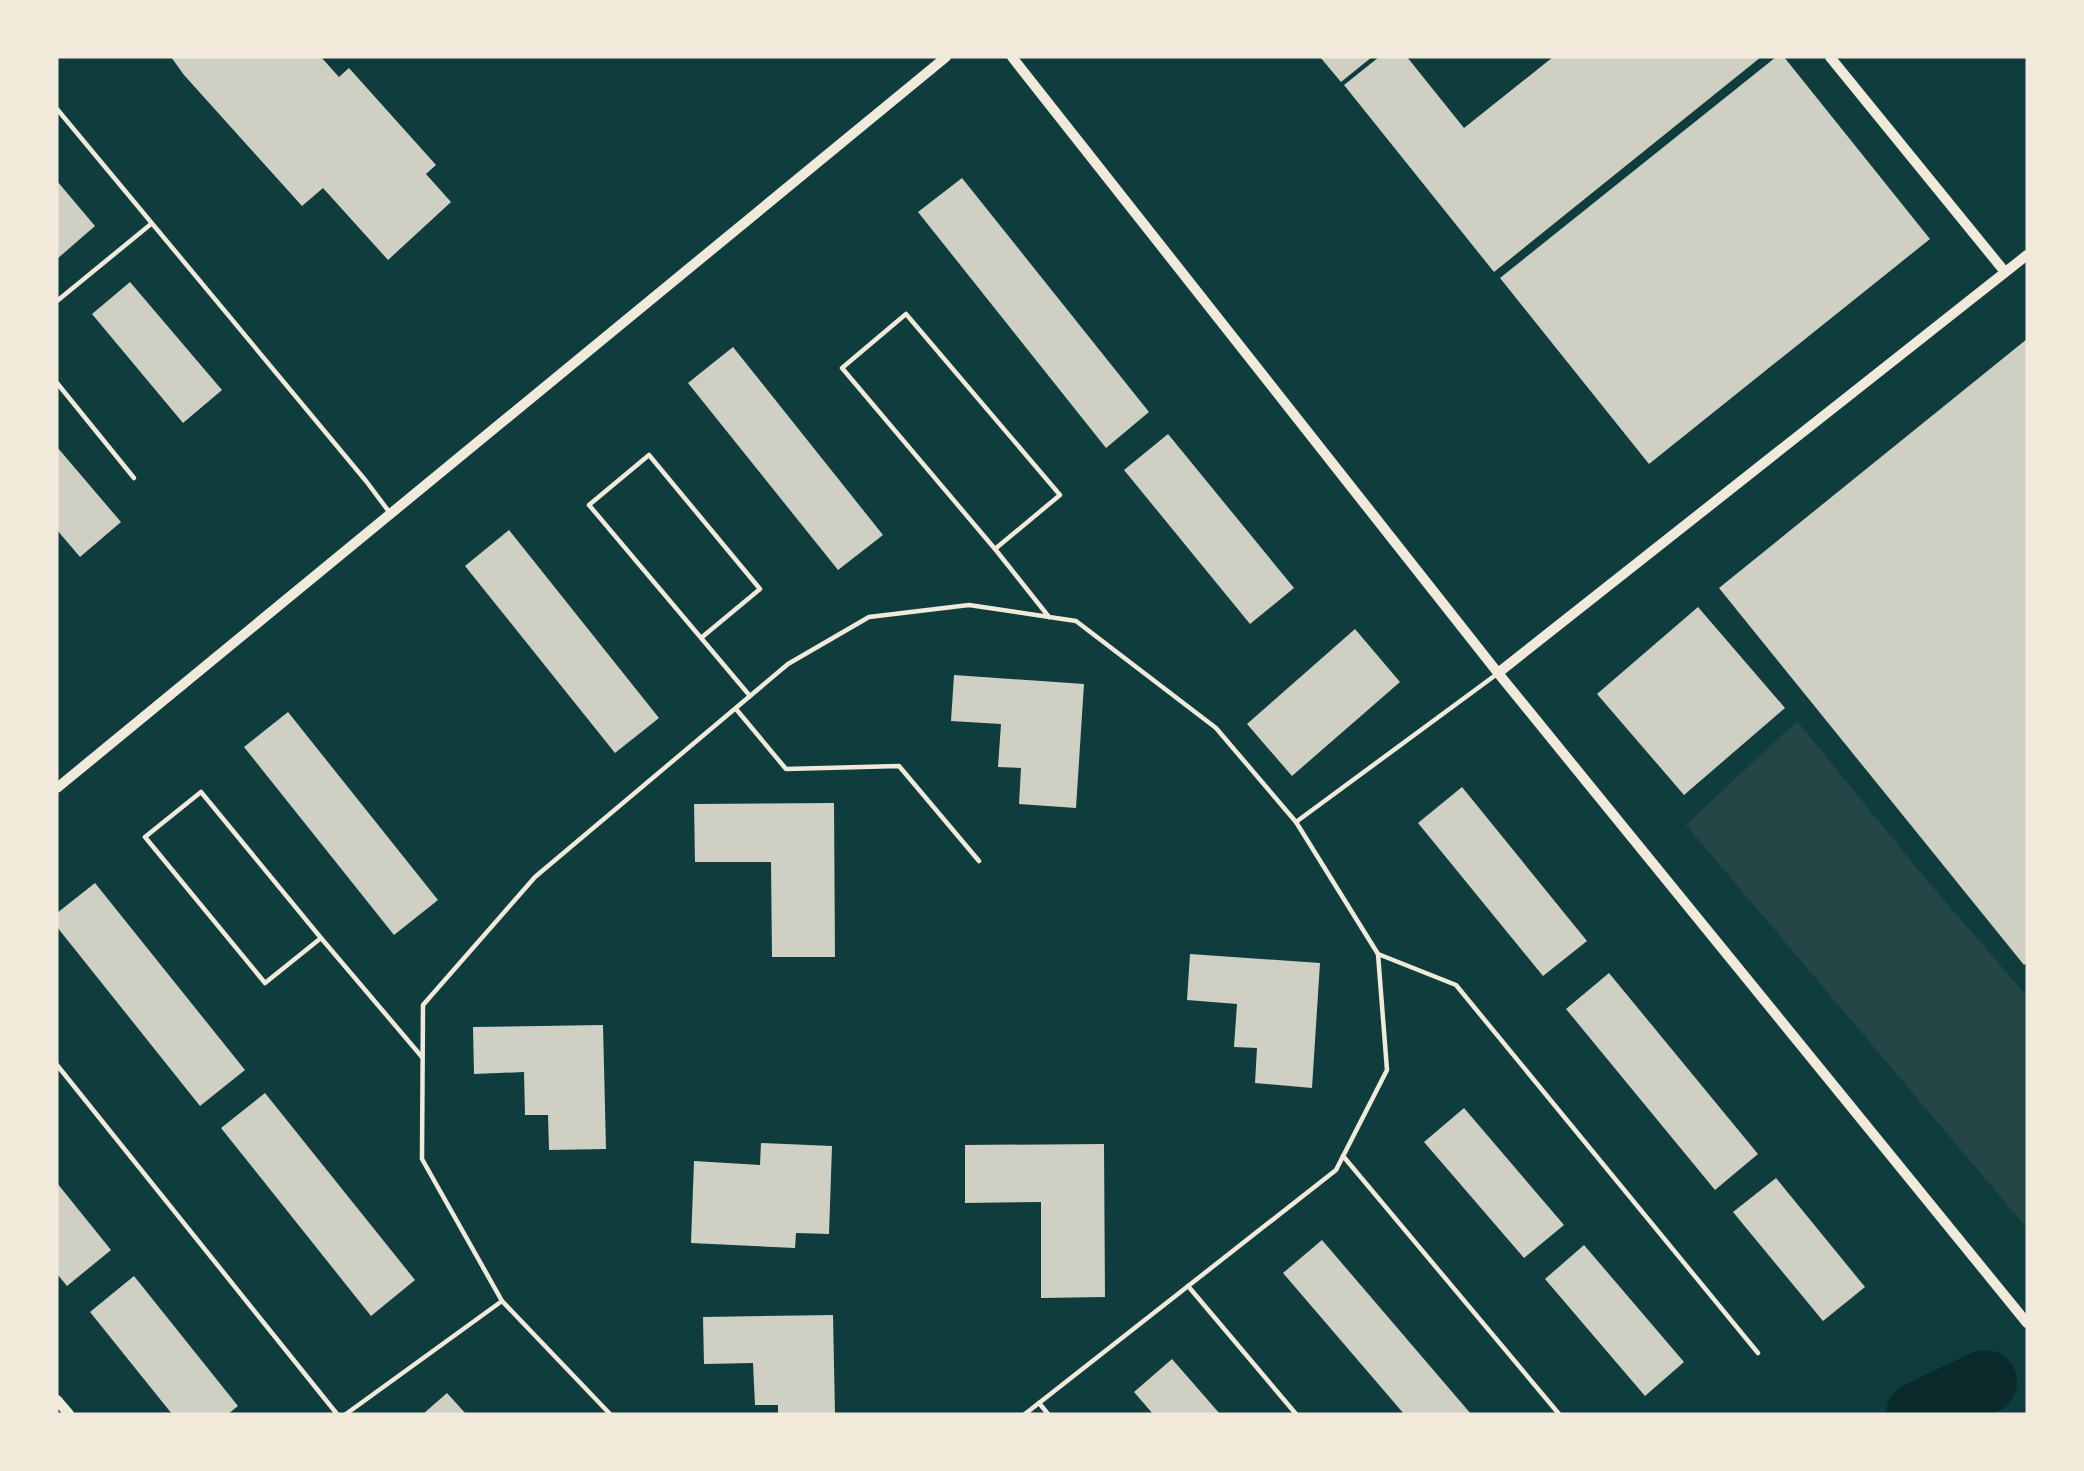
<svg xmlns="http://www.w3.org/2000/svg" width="2084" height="1471" font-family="Roboto,sans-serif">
<rect width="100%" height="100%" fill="#0f3d3e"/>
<path fill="#244646" d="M1797 721 1929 883 2027 996V1228L1686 825Z"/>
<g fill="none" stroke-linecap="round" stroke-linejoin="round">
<path stroke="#0a2a2b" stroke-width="64" d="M1918 1414 1985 1382"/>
</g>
<g fill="#cfcfc3">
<path d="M171 57H321L339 77 349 68 436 165 426 174 451 202 388 260 323 188 302 206 184 75Z"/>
<path d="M1320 57H1372L1341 82Z"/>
<path d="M1379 57H1407L1464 128 1553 57H1761L1494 272 1344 85Z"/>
<path d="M1776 57H1784L1930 239 1649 464 1500 278Z"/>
<path d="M962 178 1149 412 1106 448 918 212Z"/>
<path d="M57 181 95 226 57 259Z"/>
<path d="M130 282 222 390 183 423 92 314Z"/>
<path d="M2027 339V963L2024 965 1719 588Z"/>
<path d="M733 347 883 535 838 570 688 383Z"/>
<path d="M1168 434 1294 588 1250 624 1124 470Z"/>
<path d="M57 447 121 522 80 557 57 530Z"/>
<path d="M509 530 659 718 615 753 465 566Z"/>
<path d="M1698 607 1785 708 1684 795 1597 694Z"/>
<path d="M1355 629 1400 682 1292 776 1247 724Z"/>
<path d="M954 675 1084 684 1076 808 1019 804 1021 768 998 767 1001 724 951 721Z"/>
<path d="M288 712 438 900 394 935 244 747Z"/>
<path d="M1462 787 1587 941 1543 976 1418 823Z"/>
<path d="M834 803 835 957H772L771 862H695L694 804Z"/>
<path d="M95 883 245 1070 200 1106 57 927V913Z"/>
<path d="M1190 954 1320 963 1312 1088 1255 1083 1257 1048 1234 1047 1237 1004 1187 1000Z"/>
<path d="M1609 973 1758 1154 1715 1190 1566 1009Z"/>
<path d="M603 1025 606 1149 549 1150 548 1115H525L524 1072 474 1074 473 1027Z"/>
<path d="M265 1093 415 1280 371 1316 221 1128Z"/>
<path d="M1464 1108 1564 1225 1524 1258 1424 1142Z"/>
<path d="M761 1143 832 1146 829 1234 796 1233 795 1248 691 1243 694 1161 760 1165Z"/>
<path d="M1104 1144 1105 1297 1041 1298V1202L965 1203V1145Z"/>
<path d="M1776 1178 1865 1287 1823 1321 1733 1212Z"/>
<path d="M57 1183 111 1250 67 1286 57 1274Z"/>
<path d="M1322 1240 1471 1414H1404L1283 1273Z"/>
<path d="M1584 1245 1684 1362 1645 1396 1545 1279Z"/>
<path d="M134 1276 238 1406 228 1414H172L90 1312Z"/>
<path d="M833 1315 835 1414H778V1405H755L753 1363 704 1364 703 1317Z"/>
<path d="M1172 1359 1220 1414H1153L1134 1392Z"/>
<path d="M447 1393 466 1414H423Z"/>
</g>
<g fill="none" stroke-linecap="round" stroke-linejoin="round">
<g stroke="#f1e9da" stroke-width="4.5">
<path d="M57 109 366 481 390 513"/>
<path d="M57 301 151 224"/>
<path d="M57 383 134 478"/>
<path d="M995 549 1060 495 906 314 842 368 995 549 1049 617"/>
<path d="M701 638 760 589 649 455 589 505 750 696"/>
<path d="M736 709 786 769 899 766 979 861"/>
<path d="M321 938 265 983 145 837 201 792 321 938 422 1057"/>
<path d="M1378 954 1456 985 1758 1353"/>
<path d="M57 1065 337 1414"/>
<path d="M1343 1156 1559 1414"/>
<path d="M1188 1286 1296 1414"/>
<path d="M502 1301 422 1159 423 1005 535 877 788 664 869 617 969 605 1076 621 1216 728 1296 822"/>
<path d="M1039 1403 1048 1414"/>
<path d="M346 1414 502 1301 610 1414"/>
<path d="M1025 1414 1336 1170 1387 1070 1378 954 1296 822 1497 674"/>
</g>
<g stroke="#f1e9da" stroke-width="10">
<path d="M1012 57 1498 673 2027 1323"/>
<path d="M1830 57 2005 272"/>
<path d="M1498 673 2027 255"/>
<path d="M57 788 946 57"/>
<path d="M57 1400 69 1414"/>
</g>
</g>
<rect width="2084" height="1471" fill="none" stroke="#f1e9da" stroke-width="117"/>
</svg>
